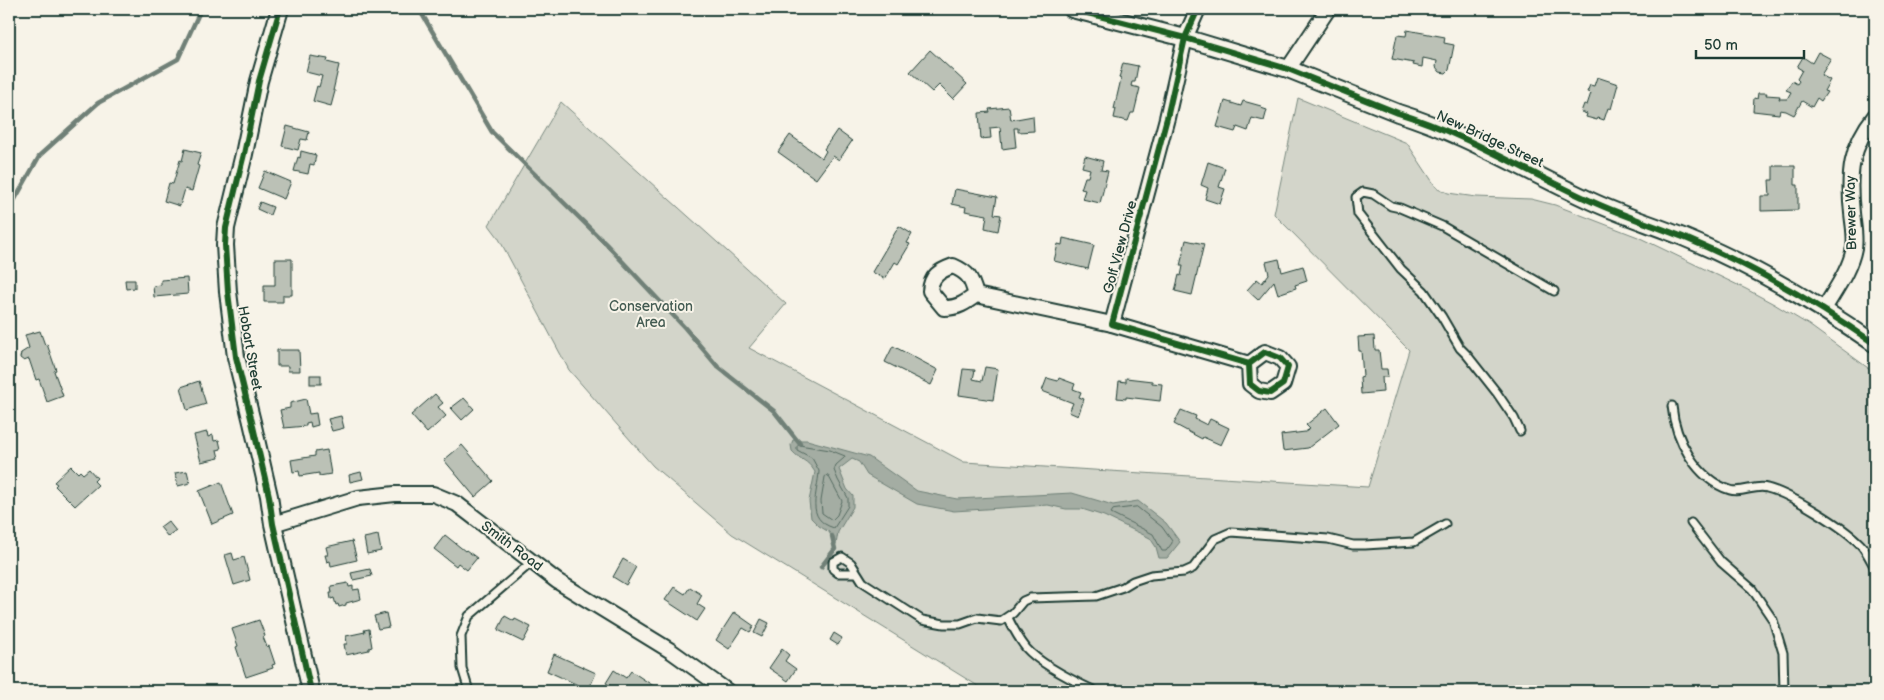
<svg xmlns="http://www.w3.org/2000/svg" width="1884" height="700" font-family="'Balsamiq Sans',sans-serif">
<rect width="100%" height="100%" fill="#f7f3e8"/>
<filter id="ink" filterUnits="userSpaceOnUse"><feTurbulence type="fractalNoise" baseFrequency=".02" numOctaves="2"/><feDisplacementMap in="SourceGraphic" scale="10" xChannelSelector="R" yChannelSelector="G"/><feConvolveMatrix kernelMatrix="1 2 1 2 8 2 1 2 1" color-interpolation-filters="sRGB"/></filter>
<g filter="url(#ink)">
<path fill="#d3d5ca" stroke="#79897f" d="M1298 98 1407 143 1436 187 1448 193 1476 197 1531 199 1555 205 1638 237 1746 289 1774 304 1809 325 1875 373V691H986L732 534 653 466 569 370 498 237 489 225 561 102 786 304 749 348 964 462 1368 487 1409 350 1274 214Z"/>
<path fill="#a4ada3" stroke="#6f8077" d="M793 440H807L869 457 917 491 957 499 1072 493 1113 505 1138 501 1166 523 1180 542 1167 558H1159L1156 547 1150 538 1104 516 1082 509H1066L1048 505 954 511 917 504 867 475 859 462 852 459 839 469 847 489 853 496V507L838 532 836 545 829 532 819 526 811 518 809 501 815 472C807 459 801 461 792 451L791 445Z"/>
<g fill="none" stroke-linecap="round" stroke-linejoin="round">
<g stroke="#546a60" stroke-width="1">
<path d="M799 445 830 450 845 456 844 458 836 465 834 470 838 480 848 498V506L834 528C804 519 818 493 819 471L812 458 797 450V447Z"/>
<path d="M828 475 842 501 837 515 832 520 822 513 821 501 825 477Z"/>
<path d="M1137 507 1162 527 1172 541V543L1166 551H1162L1153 534 1111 513 1113 510Z"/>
</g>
<g stroke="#6f8077" stroke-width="4.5">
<path d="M419 9 492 132 606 244 685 328 718 367 774 411 800 444"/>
<path d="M9 210 40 155 98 103 178 59 201 9"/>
<path d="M821 567 835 549 832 536"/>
</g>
</g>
<g fill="#bbc1b6" stroke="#1f3d34">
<path d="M1407 30 1445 37 1444 43 1454 45 1449 70 1446 73 1440 72 1436 67 1437 61 1423 58 1422 67 1413 65 1414 63 1392 59 1397 35 1406 36Z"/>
<path d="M930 50 967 84 953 99 939 85 932 92 910 72Z"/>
<path d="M1818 52 1831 59 1821 75 1830 80 1824 91 1827 92 1821 101 1817 98 1812 107 1802 101 1794 115 1786 111 1780 110 1779 114 1753 111 1754 98 1757 99 1758 93H1767L1766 95 1780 96 1779 99H1787L1791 92 1786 90 1792 81 1797 84 1799 81 1797 79 1802 70 1797 67 1803 57 1812 63Z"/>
<path d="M310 56 328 59 327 62 339 65 333 91H335L331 106 313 101 317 86 319 87 322 76 306 72Z"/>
<path d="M1123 63 1138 66 1135 82H1132L1131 86 1140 88 1134 113H1131L1128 121 1114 118 1116 109H1114L1121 79 1119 78Z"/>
<path d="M1597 77 1618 84 1611 109 1608 108 1604 120 1598 118 1597 120 1586 117 1587 114 1581 112 1584 104 1587 105 1591 93 1587 92 1590 85 1594 86Z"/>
<path d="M1225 101 1241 106 1243 101 1261 106V108L1267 110 1264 121 1252 118 1248 131 1237 127 1235 132 1217 127Z"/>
<path d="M1009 107 1011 120 1033 116 1034 131 1018 132V128H1014L1016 147 1002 149 1000 127 990 128 991 138 981 139 979 113 990 112 989 109Z"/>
<path d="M287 126 309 132 307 140 301 139 298 150 282 146Z"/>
<path d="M837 130 852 141 839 160 833 156 816 179 778 152 790 135 822 158 826 151 824 149Z"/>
<path d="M185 149 201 153 197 165 199 166 192 191 185 189 180 206 164 201 169 183 173 184 180 160 182 161Z"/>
<path d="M301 151 316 155 314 165 310 164 308 174 294 171 298 157 300 158Z"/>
<path d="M1085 156 1103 161 1101 170 1108 171 1100 203 1082 199 1085 190 1081 189 1085 177H1088L1090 169 1082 167Z"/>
<path d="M1208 162 1225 168 1219 187 1225 189 1220 204 1205 199 1208 188 1201 185Z"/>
<path d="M1773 166H1795V185H1798V210L1761 211V196H1770L1769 180H1773Z"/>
<path d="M265 171 291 182 284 199 258 188Z"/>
<path d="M955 189 997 197 994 214 1001 215 998 231 985 228 987 215 965 211 966 207 952 204Z"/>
<path d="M260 202 273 207 270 215 257 209Z"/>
<path d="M899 226 912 234 907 243 910 244 898 264 895 262 885 279 872 272Z"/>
<path d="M1063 238 1094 245 1088 269 1054 261 1058 244 1062 245Z"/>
<path d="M1186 240 1204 244 1192 295 1175 291 1179 275 1181 276 1183 266H1180Z"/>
<path d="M275 259H292V295H283V302H264V285H275Z"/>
<path d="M1279 259 1282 272 1303 266 1307 281 1295 285 1296 288 1278 294 1274 281 1258 300 1247 290 1257 279 1262 283 1269 274 1266 262Z"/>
<path d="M187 278 188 294 154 297 153 286 161 285V280Z"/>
<path d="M125 280H135V288L126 289Z"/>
<path d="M40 331 45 345 47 344 56 370 54 371 63 396 47 402 39 379 36 380 29 359 24 361 20 358 21 353 29 348 25 335Z"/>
<path d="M1374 336 1375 350H1379L1381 369H1387L1388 377H1382L1383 392 1361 394 1360 377 1363 376 1361 351H1359L1358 337Z"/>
<path d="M893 346 938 370 931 385 885 362Z"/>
<path d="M277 350H299L300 371H288V366H277Z"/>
<path d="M985 367 998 369 993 400 959 395 963 369 975 370 973 379 982 381Z"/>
<rect x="310" y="375" width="11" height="9"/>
<path d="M1047 378 1058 381 1059 378 1075 384 1073 389 1081 392 1079 397 1084 399 1078 416 1069 412 1073 403 1042 391Z"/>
<path d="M1126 378 1152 381V383L1162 384 1160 401 1126 397V399L1117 398 1119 381 1126 382Z"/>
<path d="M199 381 206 404 187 410 181 387Z"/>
<path d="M435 394 443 403 438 407 446 416 427 433 411 415Z"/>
<path d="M464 398 474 409 462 420 451 408Z"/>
<path d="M306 399 309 414 316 413 318 425 311 427 310 422 306 423V426L284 428 280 410 290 408V403Z"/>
<path d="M1327 408 1339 424 1308 448 1283 451 1281 435 1305 432 1310 429 1306 425Z"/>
<path d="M1181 410 1196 416 1195 419 1207 425 1210 419 1229 428 1221 445 1203 437 1202 439 1174 424Z"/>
<path d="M341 416 344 428 332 431 328 419Z"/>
<path d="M207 432 208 437 213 435 214 441 219 440 221 449 217 450 219 458 201 462 194 435Z"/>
<path d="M462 445 493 481 475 497 444 460Z"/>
<path d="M327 450 331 474 319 476V473L300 476 299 471 293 472 291 460 315 456V452Z"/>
<path d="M71 466 78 473 80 471 83 474 89 469 97 478 94 481 98 485 75 506 55 486 57 484 54 482Z"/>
<path d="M187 471 190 483 178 486 175 473Z"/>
<path d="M361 472 363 479 350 482 349 475Z"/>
<path d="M221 482 233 515 212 524 199 491Z"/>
<path d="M168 521 176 531 168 537 160 527Z"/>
<path d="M378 535 381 551 367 554 364 538Z"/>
<path d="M445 535 465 551 466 550 477 558 467 570 458 563 456 566 434 549Z"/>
<path d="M352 541 357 560 331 566 330 561 327 562 325 555H328L326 547Z"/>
<path d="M232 553 234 560 244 557 250 580 234 585 225 555Z"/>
<path d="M623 559 636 567 626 585 613 577Z"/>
<path d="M370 569 372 576 353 580 351 573Z"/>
<path d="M348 583 349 587 353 586V590L359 589 361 599 346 603V605L339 607 338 604 336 605 334 598 331 599 330 593H332L331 586Z"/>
<path d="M674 587 685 594 690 587 702 595 697 604 705 609 697 621 665 600Z"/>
<path d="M734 612 754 626 750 632 743 628 729 649 716 640Z"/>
<path d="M386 613 389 627 378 629 374 616Z"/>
<path d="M505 616 514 621 515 619 531 627 523 642 498 630Z"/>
<path d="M761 619 769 623 762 637 754 633Z"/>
<path d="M259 620 265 636 263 637 267 647 269 646 275 664 272 665 273 668 246 677 236 647 238 646 232 629Z"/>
<path d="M369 629 372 647 369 648V650L346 655 344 644H347L346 636 365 632 364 630Z"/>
<path d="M834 633 842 638 838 645 830 640Z"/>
<path d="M782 649 789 655 785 661 796 669 788 681 769 668Z"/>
<path d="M554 654 596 673 588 691 577 688 578 685 547 671Z"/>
<path d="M614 670 626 678 631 671 655 687 652 691H624L620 689 618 691 606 683Z"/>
<path d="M392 683 393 691H373V686Z"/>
</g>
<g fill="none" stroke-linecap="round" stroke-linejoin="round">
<g stroke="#1f3d34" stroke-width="11">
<g id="service">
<path d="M1672 406C1675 439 1696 479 1730 490 1742 494 1756 484 1767 488 1791 494 1844 527 1861 545 1867 552 1871 561 1875 568"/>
<path d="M1520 431 1514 418 1497 393 1467 355 1460 348 1442 317 1424 291 1401 269 1358 214 1356 197 1363 192 1373 194 1391 206 1400 208 1442 226 1554 291"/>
<path d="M1691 523 1721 562 1752 589 1773 620 1783 653 1784 691"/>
<path d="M857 573H838L833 569V562L842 557 851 563 863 582 922 620 944 624H960L977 618 1001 621 1013 613 1023 601 1030 598 1096 596 1123 587 1133 581 1151 575 1184 572 1193 568 1215 539 1231 532 1328 539 1353 545H1365L1414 542 1445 524"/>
<path d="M1008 618C1013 628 1019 639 1026 648 1040 664 1076 682 1095 691"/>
<path d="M469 691 462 668 461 636 469 616 532 562"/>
</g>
</g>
<g stroke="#1f3d34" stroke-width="18">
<g id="minor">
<path d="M1198 9 1185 38 1167 118 1112 324 1249 364 1265 352 1280 358 1288 367 1283 384 1270 393 1259 391 1250 384 1249 364"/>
<path d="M1288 69 1328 9"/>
<path d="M976 295C971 278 969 273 953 266 939 271 931 276 930 291L944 308C958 308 965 303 976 295L1112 324"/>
<path d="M1824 309C1835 290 1850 270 1854 248 1856 237 1853 224 1852 213 1848 175 1850 147 1875 116"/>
<path d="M273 524 358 498 395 494H433L457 504 557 581 671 651 727 691"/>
</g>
</g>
<g stroke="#1f3d34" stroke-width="20">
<g id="tertiary">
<path d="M280 9 259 81 244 154 226 228 225 245 228 292 236 357 252 422 269 496 273 524 311 691"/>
<path d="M1072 9 1185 38 1288 69 1398 113C1466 134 1527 172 1591 201 1621 215 1653 225 1683 237 1751 265 1815 302 1875 344"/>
</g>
</g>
<use href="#service" stroke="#f7f3e8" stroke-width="7"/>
<use href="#minor" stroke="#f7f3e8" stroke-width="14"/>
<use href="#tertiary" stroke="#f7f3e8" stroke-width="16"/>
<g stroke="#f7f3e8" stroke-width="9">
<g id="cycleway">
<path d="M280 9 259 81 244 154 226 228 225 245 228 292 236 357 252 422 269 496 273 524 311 691"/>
<path d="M1072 9 1185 38 1288 69 1398 113C1466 134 1527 172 1591 201 1621 215 1653 225 1683 237 1751 265 1815 302 1875 344"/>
<path d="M1198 9 1185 38 1167 118 1112 324 1249 364 1265 352 1280 358 1288 367 1283 384 1270 393 1259 391 1250 384 1249 364"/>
</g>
</g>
<use href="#cycleway" stroke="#1b5e20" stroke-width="6"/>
</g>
</g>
<g text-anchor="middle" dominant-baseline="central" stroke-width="4" stroke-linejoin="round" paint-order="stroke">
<g font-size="14" fill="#1f3d34" stroke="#f7f3e8">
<text transform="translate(1490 139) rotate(25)">New Bridge Street</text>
<text transform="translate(1851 213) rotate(-91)">Brewer Way</text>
<text transform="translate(1120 247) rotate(-75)">Golf View Drive</text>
<text transform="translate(250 348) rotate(80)">Hobart Street</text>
<text transform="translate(512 546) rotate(37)">Smith Road</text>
</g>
<g font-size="14" fill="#435b52" stroke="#f7f3e8">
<text x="651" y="306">Conservation<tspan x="651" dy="16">Area</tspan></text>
</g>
</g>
<rect width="1884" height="700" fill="none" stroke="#f7f3e8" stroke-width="30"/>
<rect x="15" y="15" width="1854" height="670" fill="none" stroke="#1f3d34" stroke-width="2" filter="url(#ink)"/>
<path d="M1696 50v8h108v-8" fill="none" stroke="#1f3d34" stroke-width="2.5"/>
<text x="1704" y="50" font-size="15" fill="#1f3d34" stroke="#f7f3e8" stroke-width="4" paint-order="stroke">50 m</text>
</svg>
